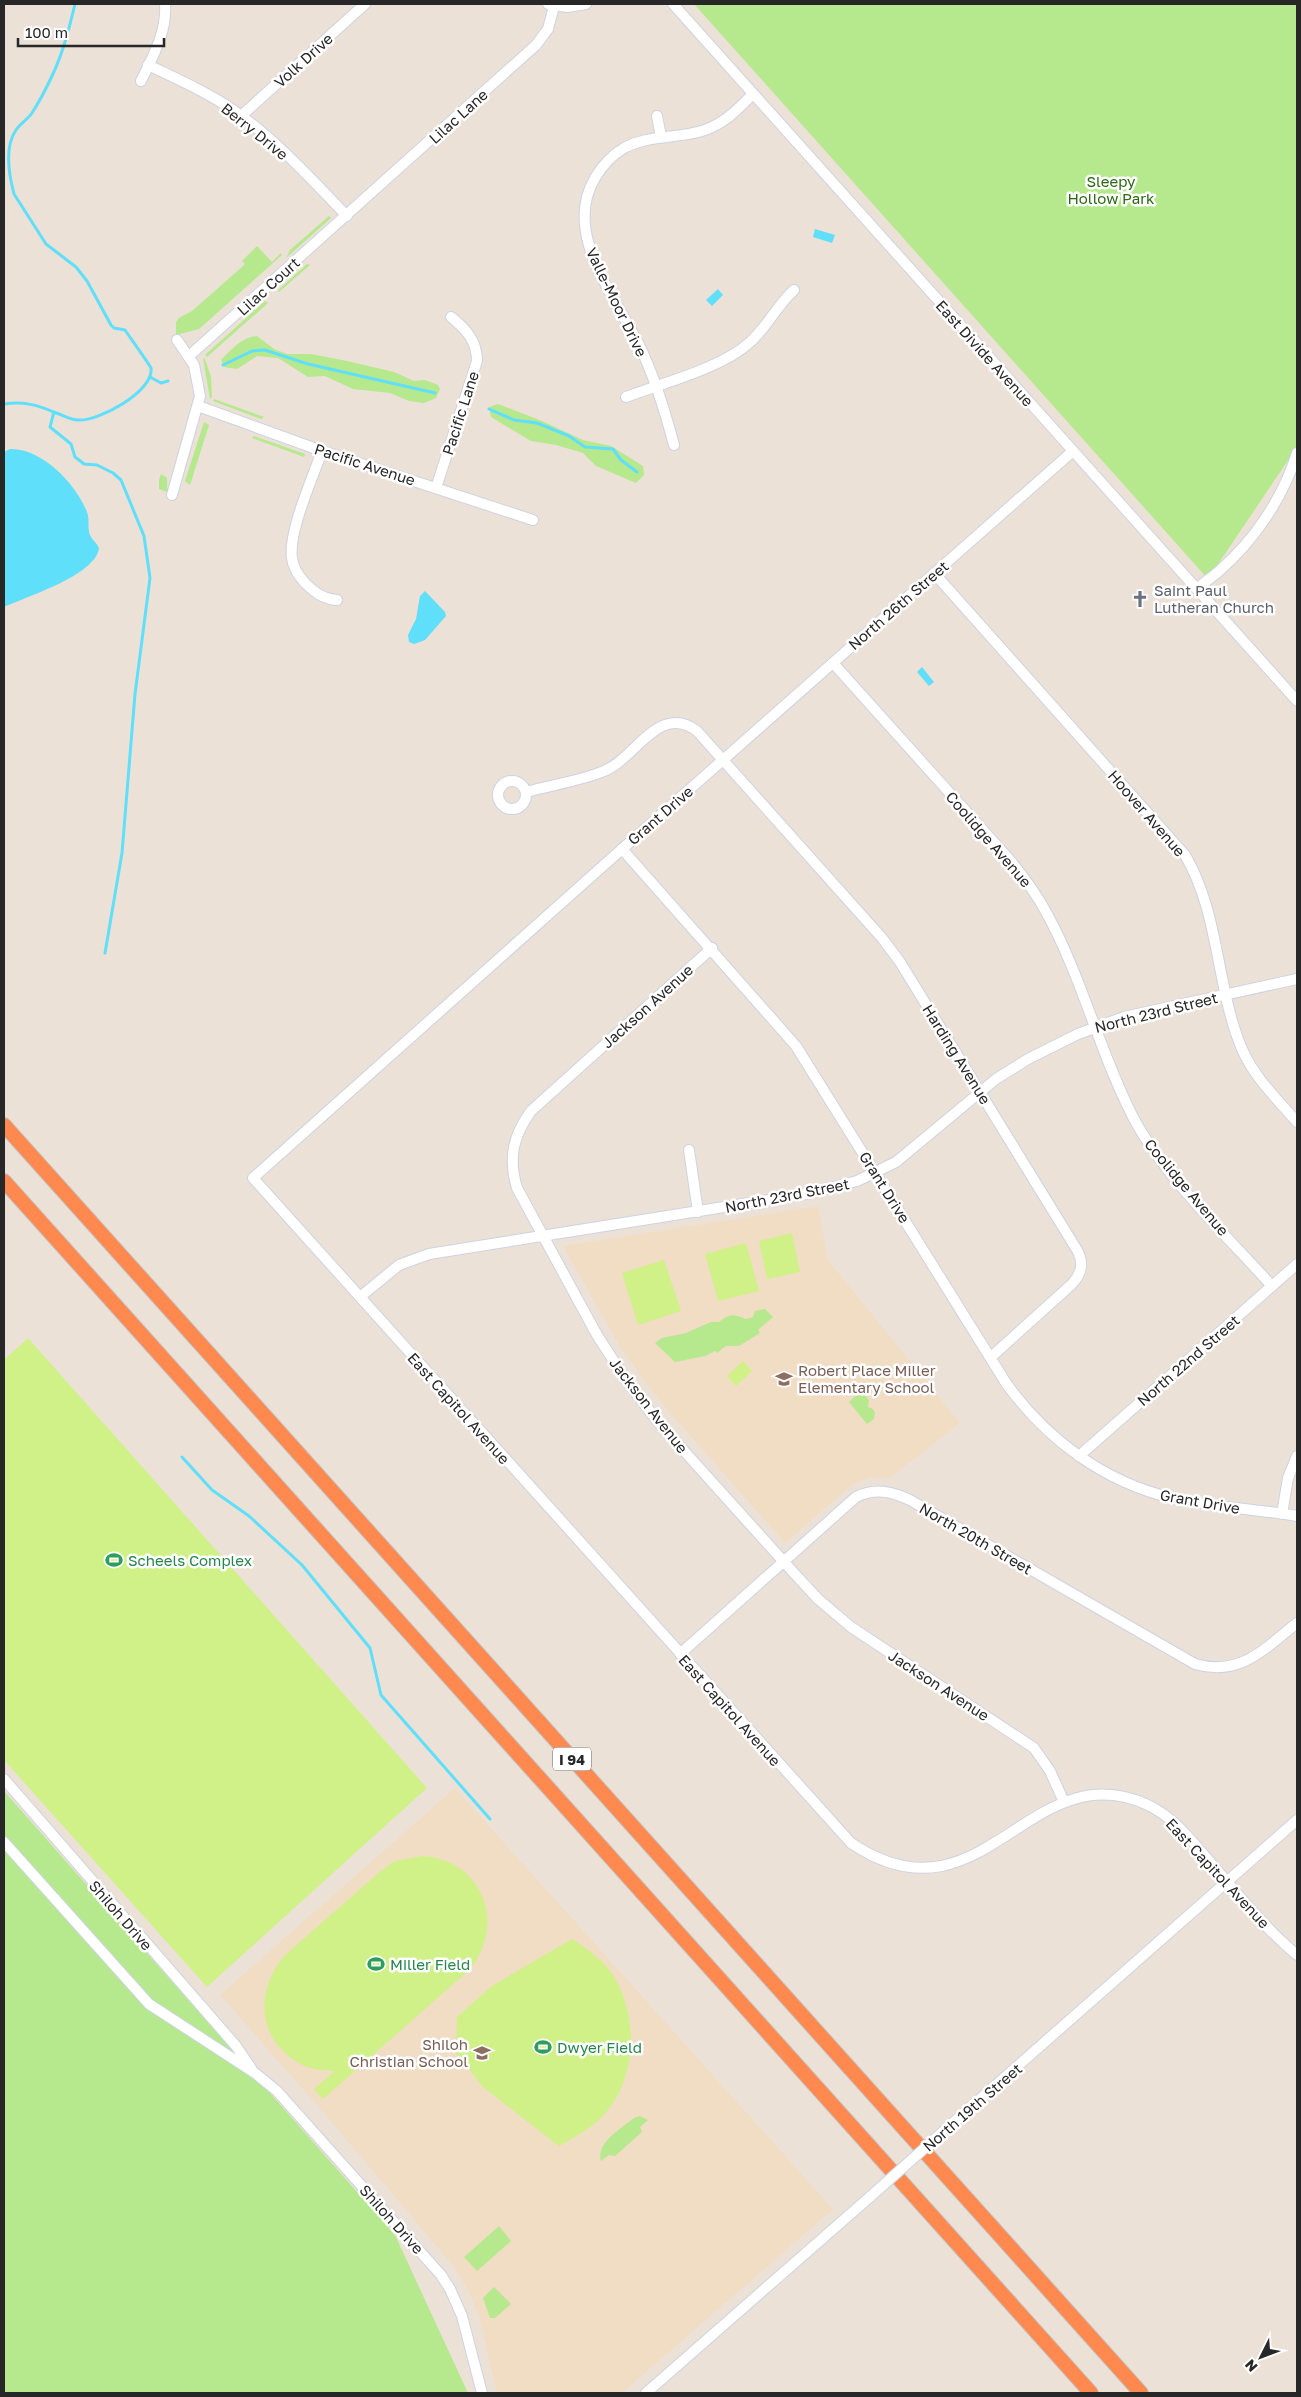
<svg xmlns="http://www.w3.org/2000/svg" width="1301" height="2397" font-family="'Golos Text',sans-serif">
<rect width="100%" height="100%" fill="#ece1d7"/>
<g fill="#f0ddc4">
<path d="M818 1206 828 1260 960 1423 890 1478 869 1477 853 1484 785 1543 658 1399 620 1347 563 1246Z"/>
<path d="M455 1788 833 2209 622 2393H497L479 2317 470 2294 455 2268 322 2111 220 1995Z"/>
</g>
<g fill="#b6e88e">
<path d="M694 4H1297V447L1208 579Z"/>
<path d="M329 216 331 218 286 258 290 250Z"/>
<path d="M257 246 272 262 281 253 282 255 199 329 176 335V322L179 318 192 311 243 266 245 264 242 261Z"/>
<path d="M307 264 310 265 279 292 278 290Z"/>
<path d="M265 301 268 303 207 357 205 355Z"/>
<path d="M257 336 274 349 287 354H311L347 361 394 372 414 381 425 380 438 385 440 389 436 398 424 403 409 401 390 393 353 389 325 376 308 377 278 358 257 356 237 369 224 367 221 360C231 350 242 337 257 336Z"/>
<path d="M203 358 205 359 211 377 212 397 210 399Z"/>
<path d="M214 399 264 417 261 419 213 401Z"/>
<path d="M498 404 542 421 583 440 611 446 643 466 644 475 636 483 596 466 583 453 556 445 531 441 491 417 489 407Z"/>
<path d="M204 422 209 425 190 485 185 481Z"/>
<path d="M254 436 305 454 304 457 252 438Z"/>
<path d="M161 474 167 478V487L170 493 159 489V480Z"/>
<path d="M765 1309 773 1317 758 1330 760 1333 739 1346H726L717 1353 715 1351 705 1356 675 1362 655 1343 662 1338 686 1333 711 1322H719C730 1313 733 1314 746 1319L753 1317 755 1311Z"/>
<path d="M861 1391 869 1400 868 1407 873 1409 875 1413 874 1419 867 1424 849 1402Z"/>
<path d="M4 1791 395 2235 468 2393H4Z"/>
<path d="M640 2116 648 2120 640 2127 642 2132 615 2156 609 2155 601 2161C596 2142 621 2129 634 2118Z"/>
<path d="M499 2226 511 2241 477 2271 464 2257Z"/>
<path d="M494 2287 511 2304 495 2318H490L483 2298Z"/>
</g>
<g fill="#cff188">
<path d="M792 1233 800 1272 767 1279 759 1241Z"/>
<path d="M746 1243 759 1291 718 1301 705 1254Z"/>
<path d="M664 1260 681 1311 638 1325 622 1273Z"/>
<path d="M28 1338 427 1788 207 1987 4 1760V1360Z"/>
<path d="M743 1361 752 1371 736 1386 727 1376Z"/>
<path d="M422 1856C483 1859 508 1926 468 1971L323 2099 314 2089 335 2071C323 2070 311 2070 301 2064 257 2041 254 1991 285 1955L382 1870 395 1861Z"/>
<path d="M572 1939C588 1949 604 1961 614 1977 639 2019 637 2078 603 2116 590 2129 575 2137 559 2146L483 2087 456 2053 457 2017 492 1986Z"/>
</g>
<g fill="#5fdff9">
<path d="M815 229 835 235 832 243 813 237Z"/>
<path d="M718 289 723 295 712 306 706 300Z"/>
<path d="M10 449C42 448 76 484 87 512 90 520 87 528 90 535 92 540 97 543 99 548 96 575 26 597 4 607V452Z"/>
<path d="M425 591 445 612 446 616 425 640 414 644 409 642 408 635 416 619 420 596Z"/>
<path d="M922 667 934 682 929 686 917 672Z"/>
</g>
<g fill="none" stroke-linecap="round" stroke-linejoin="round">
<g stroke="#5fdff9" stroke-width="3">
<path d="M223 365 252 351 265 350 308 364 435 393"/>
<path d="M150 377 161 383 168 381"/>
<path d="M4 404C23 401 38 405 56 413 63 415 70 420 78 420 97 422 154 392 151 368 150 365 129 336 125 330L114 328 111 325 87 281 76 267 46 244 14 194C9 175 4 147 16 130 20 124 27 120 32 113 39 102 46 89 52 76 63 53 69 29 75 4"/>
<path d="M489 409 514 420 537 423 569 436 585 447 613 449 621 460 637 472"/>
<path d="M54 412 50 427 71 444 75 457 79 460 84 464 97 465 113 473 121 480 144 536 150 578 135 694 122 853 105 953"/>
<path d="M182 1457 212 1490 249 1516 302 1565 370 1648 381 1695 490 1819"/>
</g>
<g stroke="#ccd3e2" stroke-width="12">
<g id="minor">
<path d="M548 4 567 7 586 4"/>
<path d="M673 4 1297 701"/>
<path d="M148 65C177 79 207 92 233 110 275 139 311 179 347 216"/>
<path d="M141 81C153 56 167 32 165 4"/>
<path d="M241 116 365 4"/>
<path d="M657 116 661 137"/>
<path d="M189 356 536 45 548 29 554 6"/>
<path d="M626 397C662 383 720 369 749 343 767 328 776 306 794 290"/>
<path d="M198 406 322 451 533 520"/>
<path d="M674 445C665 411 655 377 639 345 615 296 562 233 595 178 602 166 612 155 624 148 651 133 685 140 712 127 728 120 741 106 753 94"/>
<path d="M322 451C313 477 288 532 292 558 293 568 298 575 304 582 314 592 323 599 337 600"/>
<path d="M1073 451 622 849 796 1046 1006 1383C1046 1439 1104 1482 1172 1498 1213 1507 1256 1509 1297 1516"/>
<path d="M436 488 477 361C477 341 466 329 451 317"/>
<path d="M172 495 200 396 194 365 177 340"/>
<path d="M934 573 1185 855C1220 914 1216 988 1242 1049 1254 1077 1277 1099 1297 1122"/>
<path d="M1197 589C1203 583 1211 578 1218 572 1254 541 1283 498 1297 453"/>
<path d="M833 663 1009 859C1023 876 1036 893 1046 912 1082 977 1099 1051 1133 1117 1165 1178 1226 1235 1272 1286"/>
<circle cx="512" cy="795" r="14"/>
<path d="M526 792C551 785 580 781 604 771 635 759 659 702 697 731L882 938 900 962 1077 1250C1084 1263 1082 1273 1072 1284L991 1357"/>
<path d="M622 849 253 1178 851 1843C983 1932 1029 1750 1148 1805 1171 1816 1188 1836 1204 1855 1234 1889 1262 1926 1297 1955"/>
<path d="M712 948 531 1111C513 1136 508 1158 517 1188L597 1335 626 1380 658 1422 793 1572 818 1599 851 1627 1034 1748 1050 1771 1064 1802"/>
<path d="M689 1150 698 1212"/>
<path d="M360 1297 399 1265 429 1254 806 1194 857 1181 896 1162 996 1079 1028 1059 1078 1034 1124 1017 1297 979"/>
<path d="M1079 1456 1297 1264"/>
<path d="M1282 1514 1288 1478 1297 1456"/>
<path d="M680 1654 856 1497C875 1488 891 1491 910 1500L1195 1664C1240 1677 1264 1649 1297 1623"/>
<path d="M4 1779 236 2046 251 2068"/>
<path d="M4 1842 149 2004 255 2073 277 2091 441 2275 450 2289 462 2316 482 2393"/>
<path d="M946 2129 1297 1820"/>
<path d="M646 2393 871 2196"/>
</g>
</g>
<g stroke="#c3c3c3" stroke-width="16">
<g id="highway">
<path d="M4 1125 1141 2393"/>
<path d="M4 1181 1091 2393"/>
</g>
</g>
<use href="#minor" stroke="#fff" stroke-width="10"/>
<use href="#highway" stroke="#ff894f" stroke-width="14"/>
<g stroke="#ccd3e2" stroke-width="12" stroke-linecap="butt">
<path id="minor-bridge" d="M871 2196 946 2129"/>
</g>
<use href="#minor-bridge" stroke="#fff" stroke-width="10"/>
</g>
<defs>
<g id="church-bare" transform="scale(1.35)"><path d="M-1.2-6h2.4v3.5h3.3v2.4h-3.3V6h-2.4V-.1h-3.3v-2.4h3.3Z" fill="#6b7280" stroke="#fff" stroke-width="2.5" paint-order="stroke"/></g>
<g id="school-bare" transform="scale(1.35)"><path d="M0-5L7-2L0 1L-7-2ZM-4 1L0 2.5L4 1V4Q0 6-4 4Z" fill="#8d6e63" stroke="#fff" stroke-width="2.5" paint-order="stroke"/></g>
<g id="stadium-bare" transform="scale(1.35)"><path d="M0-5a6.5 5 0 1 0 0 10a6.5 5 0 1 0 0-10ZM-3.5-1.8h7v3.6h-7Z" fill="#2e9e5b" stroke="#fff" stroke-width="2.5" paint-order="stroke"/></g>
</defs>
<g fill-rule="evenodd">
<use href="#church-bare" x="1140" y="599"/>
<use href="#school-bare" x="784" y="1379"/>
<use href="#stadium-bare" x="114" y="1560"/>
<use href="#stadium-bare" x="376" y="1964"/>
<use href="#stadium-bare" x="543" y="2047"/>
<use href="#school-bare" x="482" y="2053"/>
</g>
<g text-anchor="middle" dominant-baseline="central" stroke-width="5" stroke-linejoin="round" paint-order="stroke">
<rect fill="#fff" stroke="#686868" stroke-width="1" x="553" y="1747.5" width="38" height="23" rx="4"/>
<g font-size="14" font-weight="bold" fill="#272727">
<text x="572" y="1759">I 94</text>
</g>
<g font-size="15" fill="#272727" stroke="#fff">
<text transform="translate(303 60) rotate(-42)">Volk Drive</text>
<text transform="translate(458 116) rotate(-42)">Lilac Lane</text>
<text transform="translate(255 131) rotate(39)">Berry Drive</text>
<text transform="translate(268 286) rotate(-42)">Lilac Court</text>
<text transform="translate(617 302) rotate(64)">Valle-Moor Drive</text>
<text transform="translate(985 353) rotate(48)">East Divide Avenue</text>
<text transform="translate(460 413) rotate(-72)">Pacific Lane</text>
<text transform="translate(365 464) rotate(18)">Pacific Avenue</text>
<text transform="translate(898 605) rotate(-41)">North 26th Street</text>
<text transform="translate(1147 813) rotate(49)">Hoover Avenue</text>
<text transform="translate(660 815) rotate(-41)">Grant Drive</text>
<text transform="translate(989 839) rotate(49)">Coolidge Avenue</text>
<text transform="translate(647 1006) rotate(-42)">Jackson Avenue</text>
<text transform="translate(1156 1012) rotate(-14)">North 23rd Street</text>
<text transform="translate(957 1054) rotate(58)">Harding Avenue</text>
<text transform="translate(885 1187) rotate(58)">Grant Drive</text>
<text transform="translate(1187 1187) rotate(50)">Coolidge Avenue</text>
<text transform="translate(787 1195) rotate(-11)">North 23rd Street</text>
<text transform="translate(1188 1360) rotate(-41)">North 22nd Street</text>
<text transform="translate(649 1405) rotate(52)">Jackson Avenue</text>
<text transform="translate(459 1408) rotate(48)">East Capitol Avenue</text>
<text transform="translate(1200 1501) rotate(10)">Grant Drive</text>
<text transform="translate(976 1538) rotate(30)">North 20th Street</text>
<text transform="translate(939 1685) rotate(33)">Jackson Avenue</text>
<text transform="translate(730 1710) rotate(48)">East Capitol Avenue</text>
<text transform="translate(1218 1873) rotate(47)">East Capitol Avenue</text>
<text transform="translate(121 1915) rotate(49)">Shiloh Drive</text>
<text transform="translate(972 2107) rotate(-41)">North 19th Street</text>
<text transform="translate(392 2219) rotate(48)">Shiloh Drive</text>
</g>
<g font-size="15" fill="#2d6913" stroke="#fff">
<text x="1111" y="181">Sleepy<tspan x="1111" dy="17">Hollow Park</tspan></text>
</g>
<g font-size="15" fill="#5b616d" stroke="#fff" text-anchor="start">
<text x="1154" y="590">Saint Paul<tspan x="1154" dy="17">Lutheran Church</tspan></text>
</g>
<g font-size="15" fill="#785e54" stroke="#fff" text-anchor="start">
<text x="798" y="1370">Robert Place Miller<tspan x="798" dy="17">Elementary School</tspan></text>
<text x="468" y="2044" text-anchor="end">Shiloh<tspan x="468" dy="17">Christian School</tspan></text>
</g>
<g font-size="15" fill="#27864d" stroke="#fff" text-anchor="start">
<text x="128" y="1560">Scheels Complex</text>
<text x="390" y="1964">Miller Field</text>
<text x="557" y="2047">Dwyer Field</text>
</g>
</g>
<rect width="1301" height="2397" fill="none" stroke="#272727" stroke-width="10"/>
<g transform="translate(1261 2357) rotate(228)" stroke="#ffffff" stroke-width="4" paint-order="stroke">
<path d="M0-4L9 19L0 12L-9 19Z" fill="#272727"/>
<text y="-8" font-size="14" font-weight="bold" text-anchor="middle" fill="#272727">N</text>
</g>
<path d="M18 38v8h146v-8" fill="none" stroke="#272727" stroke-width="2.5"/>
<text x="25" y="38" font-size="15" fill="#272727" stroke="#ffffff" stroke-width="4" paint-order="stroke">100 m</text>
</svg>
